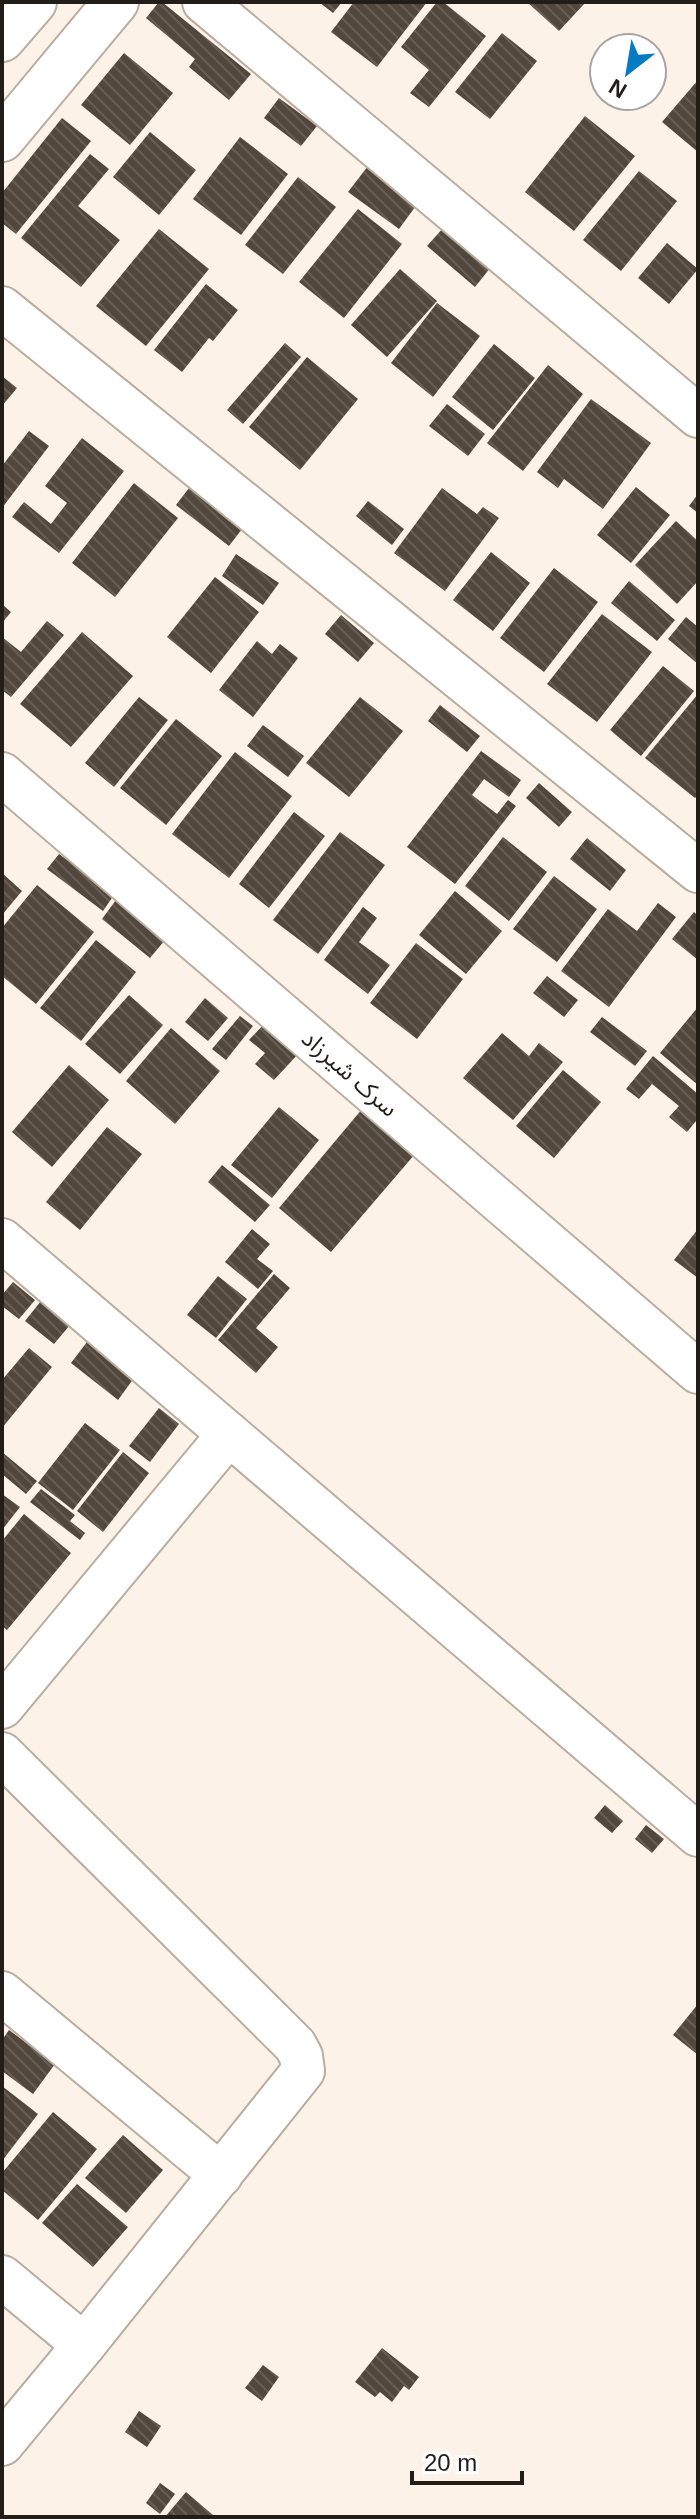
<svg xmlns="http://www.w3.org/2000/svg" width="700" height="2519" font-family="Arial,'Noto Sans Arabic',sans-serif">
<defs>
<pattern id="building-back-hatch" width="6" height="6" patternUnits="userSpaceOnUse" patternTransform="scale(2)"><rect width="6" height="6" fill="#52473c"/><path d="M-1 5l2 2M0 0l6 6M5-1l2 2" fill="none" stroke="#675e55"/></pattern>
</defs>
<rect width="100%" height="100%" fill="#fdf2e7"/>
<g fill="url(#building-back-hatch)">
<path d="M159 2H162L251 74 229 100 189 67 195 59 146 18Z"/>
<path d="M319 2H342L333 13Z"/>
<path d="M354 2H427L377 67 331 32Z"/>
<path d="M437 2H443L486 36 429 107 410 93 429 70 401 47Z"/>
<path d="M527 2H586L559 31Z"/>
<path d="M502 33 537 61 490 119 455 92Z"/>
<path d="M124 53 173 93 130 145 81 105Z"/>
<path d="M698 80V152L662 122Z"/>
<path d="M279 98 317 126 301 146 264 118Z"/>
<path d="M585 116 635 156 574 231 525 192Z"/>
<path d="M62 118 91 141 16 234 2 223V193Z"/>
<path d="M150 132 196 170 159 215 113 177Z"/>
<path d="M240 137 288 174 241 235 193 199Z"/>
<path d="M90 154 109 169 78 206 120 240 81 287 21 238Z"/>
<path d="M368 166 418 203 399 229 348 192Z"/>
<path d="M639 171 677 201 621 271 583 240Z"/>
<path d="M298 177 336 207 283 274 245 245Z"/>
<path d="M358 209 402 244 344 318 299 282Z"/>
<path d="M444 227 491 267 475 287 427 246Z"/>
<path d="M159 229 209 269 146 346 96 306Z"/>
<path d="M667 243 698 269 669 304 638 278Z"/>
<path d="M400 269 437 301 387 357 351 325Z"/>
<path d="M206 284 238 310 213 341 209 338 182 372 154 350Z"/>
<path d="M437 303 480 336 433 397 391 363Z"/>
<path d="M285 343 301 357 243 424 227 410Z"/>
<path d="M494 344 535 378 493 430 452 397Z"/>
<path d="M307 357 358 399 300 470 249 427Z"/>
<path d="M548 365 583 394 523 471 487 443Z"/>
<path d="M2 376 17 388 2 406Z"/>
<path d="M591 399 651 443 603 509 564 479 558 488 537 472Z"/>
<path d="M447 404 485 434 468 456 429 426Z"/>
<path d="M29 431 49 446 2 508V466Z"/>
<path d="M82 438 124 471 59 553 12 517 24 502 51 524 67 503 45 486Z"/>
<path d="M134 483 178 518 115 597 72 563Z"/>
<path d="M636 487 670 515 631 563 597 535Z"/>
<path d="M189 488 242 529 229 546 176 505Z"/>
<path d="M442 488 477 514 483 507 499 518 445 591 394 553Z"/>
<path d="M698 494V513L689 506Z"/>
<path d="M368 501 404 529 392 545 356 516Z"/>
<path d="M676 521 698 541V581L677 604 635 565Z"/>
<path d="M491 552 530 583 493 631 453 600Z"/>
<path d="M236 554 279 583 263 605 222 576Z"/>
<path d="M554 568 598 602 544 672 500 638Z"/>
<path d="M215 577 259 612 211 673 167 637Z"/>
<path d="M629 581 675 620 657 641 611 603Z"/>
<path d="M2 604 11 612 2 623Z"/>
<path d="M602 614 652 652 597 722 547 684Z"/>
<path d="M341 615 374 643 358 662 325 634Z"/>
<path d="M686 617 698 627V664L668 639Z"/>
<path d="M47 621 64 635 11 697 2 690V637L21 652Z"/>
<path d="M82 632 133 676 71 747 20 704Z"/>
<path d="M257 641 272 654 280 644 298 658 253 717 219 690Z"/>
<path d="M663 666 694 691 641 756 610 730Z"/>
<path d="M698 694V795L695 798 645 758Z"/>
<path d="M139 697 168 720 114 787 85 763Z"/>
<path d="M360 697 403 731 349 797 306 763Z"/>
<path d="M440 705 480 736 467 752 428 721Z"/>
<path d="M176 719 222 756 166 825 120 788Z"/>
<path d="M263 725 304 756 288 777 247 746Z"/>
<path d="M481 751 521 780 509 797 484 779 472 795 497 814 508 800 516 806 455 884 407 847Z"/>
<path d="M235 752 292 796 229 878 172 834Z"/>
<path d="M539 783 572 812 559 827 526 798Z"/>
<path d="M294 812 325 836 269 908 239 884Z"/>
<path d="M340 832 385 865 318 954 273 920Z"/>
<path d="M503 837 547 872 509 921 465 886Z"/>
<path d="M587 838 626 870 610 891 570 859Z"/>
<path d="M59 854 114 895 103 911 47 869Z"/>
<path d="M2 873 22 891 2 915Z"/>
<path d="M554 876 597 909 557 962 513 929Z"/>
<path d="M37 885 94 932 36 1004 2 976V928Z"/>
<path d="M455 891 502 931 466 974 419 935Z"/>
<path d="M116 900 165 940 150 958 102 919Z"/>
<path d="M658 903 676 917 609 1007 561 971 608 909 637 931Z"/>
<path d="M363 907 377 918 359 942 390 965 368 994 324 960Z"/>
<path d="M694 912 698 916V960L672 939Z"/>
<path d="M96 940 136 972 81 1041 40 1008Z"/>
<path d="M416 943 463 979 417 1039 370 1003Z"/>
<path d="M547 976 578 1000 564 1017 533 993Z"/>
<path d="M129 995 163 1025 120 1074 85 1044Z"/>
<path d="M205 998 228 1018 208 1041 185 1022Z"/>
<path d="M698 1007V1085L660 1053Z"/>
<path d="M240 1016 253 1026 226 1060 212 1049Z"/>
<path d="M602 1017 647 1051 635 1066 590 1032Z"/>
<path d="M265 1023 299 1053 274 1080 255 1064 265 1053 249 1040Z"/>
<path d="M171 1028 220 1071 175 1124 126 1081Z"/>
<path d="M502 1033 529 1056 539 1043 563 1062 513 1120 463 1078Z"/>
<path d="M653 1056 698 1094V1122L696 1121 687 1132 669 1117 679 1106 652 1084 639 1099 626 1089Z"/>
<path d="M69 1065 109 1100 52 1167 12 1132Z"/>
<path d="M563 1070 601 1102 554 1158 516 1126Z"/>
<path d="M368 1102 421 1147 331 1252 279 1208Z"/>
<path d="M279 1107 319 1140 272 1198 231 1165Z"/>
<path d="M107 1127 142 1154 80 1230 46 1202Z"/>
<path d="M222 1165 270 1205 255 1222 208 1182Z"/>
<path d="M252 1229 270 1244 257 1259 273 1271 258 1289 225 1262Z"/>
<path d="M698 1229V1278L674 1260Z"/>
<path d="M274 1274 290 1288 256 1328 278 1347 256 1373 218 1340Z"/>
<path d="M218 1276 247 1299 216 1338 187 1315Z"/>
<path d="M13 1282 35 1300 19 1319 2 1306V1295Z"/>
<path d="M41 1301 70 1325 54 1344 25 1321Z"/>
<path d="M87 1342 134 1378 118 1400 71 1363Z"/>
<path d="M29 1348 52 1367 2 1428V1380Z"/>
<path d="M159 1408 179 1424 150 1462 129 1446Z"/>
<path d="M85 1423 120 1450 73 1510 38 1483Z"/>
<path d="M2 1452 37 1481 26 1494 2 1474Z"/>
<path d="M123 1452 149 1473 103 1532 77 1511Z"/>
<path d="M41 1489 75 1515 70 1521 85 1533 80 1540 30 1502Z"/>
<path d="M2 1494 20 1507 2 1530Z"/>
<path d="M24 1514 71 1553 7 1630 2 1626V1541Z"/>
<path d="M605 1805 623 1821 612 1833 594 1818Z"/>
<path d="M646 1825 664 1839 652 1853 635 1839Z"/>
<path d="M698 2004V2055L673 2035Z"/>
<path d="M9 2030 55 2064 33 2094 2 2071V2040Z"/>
<path d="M2 2086 38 2114 2 2161Z"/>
<path d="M53 2112 97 2149 38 2220 2 2190V2173Z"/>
<path d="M123 2135 163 2170 126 2213 85 2178Z"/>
<path d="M77 2184 128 2227 93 2267 42 2223Z"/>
<path d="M382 2348 419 2377 409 2390 404 2386 392 2402 380 2392 375 2397 355 2382Z"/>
<path d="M263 2365 279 2377 262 2401 245 2388Z"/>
<path d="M139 2411 161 2426 147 2447 125 2432Z"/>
<path d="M160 2483 175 2494 160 2514 146 2503Z"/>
<path d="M186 2492 213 2515 212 2517H165Z"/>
</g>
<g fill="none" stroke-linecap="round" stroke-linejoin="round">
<g stroke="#baada0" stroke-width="46">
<g id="street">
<path d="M204 2 698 416"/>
<path d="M2 308 698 871"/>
<path d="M2 774 698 1372"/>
<path d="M2 1240 698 1835"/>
<path d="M2 1707 229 1434"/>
<path d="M2 1754 295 2045 301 2056 303 2071 84 2345 2 2444"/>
<path d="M2 1993 221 2175"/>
<path d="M2 2277 84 2345"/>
</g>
</g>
<g stroke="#baada0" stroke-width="48">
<g id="secondary">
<path d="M2 39 34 2"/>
<path d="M2 139 116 2"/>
</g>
</g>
<use href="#street" stroke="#fff" stroke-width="42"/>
<use href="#secondary" stroke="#fff" stroke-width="44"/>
</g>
<g text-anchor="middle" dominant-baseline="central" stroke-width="8" stroke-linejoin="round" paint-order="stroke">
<g font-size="24" fill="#221d18" stroke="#fff">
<text transform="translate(350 1073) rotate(41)">سرک شیرزاد</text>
</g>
</g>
<rect width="700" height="2519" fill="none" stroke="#221d18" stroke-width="8"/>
<g transform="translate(628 72) rotate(211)"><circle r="38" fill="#ffffff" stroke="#a7a5a3" stroke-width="2"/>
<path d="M0-6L14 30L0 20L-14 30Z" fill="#077ac4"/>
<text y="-12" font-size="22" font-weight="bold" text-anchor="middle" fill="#221d18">N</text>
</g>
<path d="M412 2471v12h110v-12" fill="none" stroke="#221d18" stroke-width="4"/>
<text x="424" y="2471" font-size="24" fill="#221d18" stroke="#ffffff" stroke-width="6" paint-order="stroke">20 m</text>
</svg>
